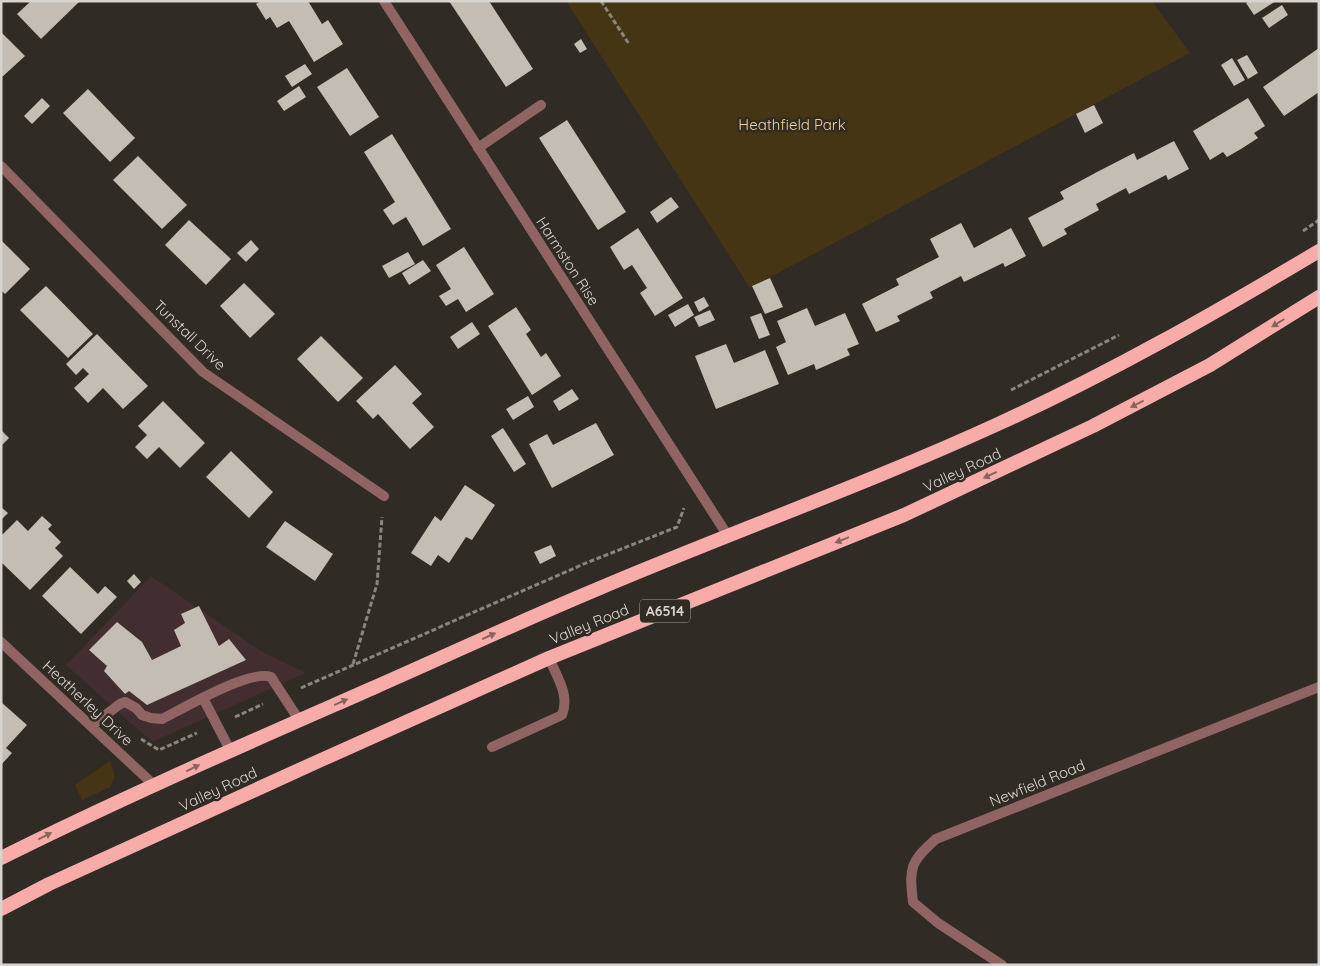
<svg xmlns="http://www.w3.org/2000/svg" width="1320" height="966" font-family="Quicksand,sans-serif">
<rect width="100%" height="100%" fill="#302b24"/>
<path fill="#422d30" d="M151 576 261 651 306 673 152 742 66 665Z"/>
<g fill="#453514">
<path d="M566 1H1152L1190 53 750 288Z"/>
<path d="M110 761 115 776 110 787 82 800 75 785Z"/>
</g>
<g fill="#c3bdb3">
<path d="M31 1H80L41 39 17 14Z"/>
<path d="M261 1H308L322 24 328 20 343 44 314 62 289 21 277 28 270 17 266 20 256 4Z"/>
<path d="M449 1H489L533 69 506 87Z"/>
<path d="M1250 1H1276L1254 15 1246 3Z"/>
<path d="M1282 5 1288 15 1269 28 1262 18Z"/>
<path d="M1 32 25 56 1 78Z"/>
<path d="M581 39 587 49 580 53 574 44Z"/>
<path d="M1319 48V92L1284 116 1263 87Z"/>
<path d="M1247 55 1258 73 1248 79 1237 60Z"/>
<path d="M1232 58 1245 80 1234 86 1221 65Z"/>
<path d="M305 64 312 74 292 87 285 76Z"/>
<path d="M347 68 379 117 350 136 317 87Z"/>
<path d="M299 86 306 97 284 111 277 101Z"/>
<path d="M88 89 135 138 110 162 63 113Z"/>
<path d="M42 98 50 106 32 124 24 116Z"/>
<path d="M1248 98 1265 126 1254 133 1258 138 1241 149 1227 157 1223 152 1210 160 1193 131Z"/>
<path d="M1094 105 1103 123 1085 133 1076 114Z"/>
<path d="M567 120 626 212 598 230 539 138Z"/>
<path d="M392 134 451 229 423 246 406 217 393 225 383 210 395 202 364 152Z"/>
<path d="M1174 141 1189 169 1168 180 1166 175 1129 194 1126 188 1096 204 1099 210 1064 229 1067 234 1043 247 1028 218 1064 199 1060 192 1097 172 1134 153 1137 160Z"/>
<path d="M138 156 187 205 162 229 113 180Z"/>
<path d="M671 197 679 207 657 223 650 212Z"/>
<path d="M189 220 231 259 206 285 165 245Z"/>
<path d="M961 223 974 248 1011 228 1026 256 1005 267 1003 263 964 282 961 276 930 292 933 298 897 316 900 321 876 332 862 304 899 285 896 279 939 257 930 239Z"/>
<path d="M638 228 683 298 655 316 640 293 647 288 632 265 624 270 610 247Z"/>
<path d="M1 240 30 269 5 294 1 290Z"/>
<path d="M251 240 259 249 246 262 237 253Z"/>
<path d="M464 247 494 294 466 312 458 299 446 306 439 296 451 289 436 265Z"/>
<path d="M408 252 415 264 389 278 382 266Z"/>
<path d="M423 260 431 271 409 285 402 273Z"/>
<path d="M770 278 783 307 765 314 752 286Z"/>
<path d="M244 283 275 314 250 338 220 306Z"/>
<path d="M46 286 93 334 68 358 20 310Z"/>
<path d="M704 297 709 306 699 312 694 302Z"/>
<path d="M688 304 694 315 675 327 668 315Z"/>
<path d="M516 307 531 330 526 334 541 357 546 353 561 376 532 395 488 326Z"/>
<path d="M807 308 815 326 845 313 859 344 847 349 850 355 816 370 814 364 788 375 776 347 786 342 777 321Z"/>
<path d="M710 310 715 320 699 327 694 317Z"/>
<path d="M761 313 770 335 759 339 750 317Z"/>
<path d="M472 322 480 334 458 349 450 337Z"/>
<path d="M97 334 148 386 123 409 103 388 88 403 74 388 89 374 83 368 76 375 66 364Z"/>
<path d="M321 336 363 378 338 402 297 359Z"/>
<path d="M726 344 734 363 765 350 779 384 716 409 695 356Z"/>
<path d="M395 365 422 394 412 403 434 427 410 449 378 414 373 419 356 401Z"/>
<path d="M572 389 579 399 559 411 553 401Z"/>
<path d="M528 396 534 407 513 420 506 409Z"/>
<path d="M163 401 205 443 180 468 159 447 147 459 135 447 147 435 138 426Z"/>
<path d="M596 423 614 455 552 488 529 444 547 434 553 445Z"/>
<path d="M503 428 526 464 514 472 491 436Z"/>
<path d="M1 430 9 438 1 446Z"/>
<path d="M231 451 273 492 249 518 206 477Z"/>
<path d="M465 485 495 505 472 540 466 537 449 563 438 555 431 566 411 553 435 516 441 521Z"/>
<path d="M1 507 8 513 1 520Z"/>
<path d="M42 516 52 525 48 529 61 542 55 548 63 556 30 590 1 562V536L17 520 28 531Z"/>
<path d="M285 521 333 554 315 581 266 547Z"/>
<path d="M551 545 556 556 540 564 534 552Z"/>
<path d="M70 567 98 594 105 586 117 597 81 634 42 596Z"/>
<path d="M134 574 141 582 134 589 127 581Z"/>
<path d="M199 606 219 646 229 639 246 660 147 705 129 691 125 694 104 671 107 666 89 650 117 622 142 642 152 660 181 646 174 630 185 623 181 614Z"/>
<path d="M1 702 27 725 6 748 12 753 1 765Z"/>
</g>
<g fill="none" stroke-linecap="round" stroke-linejoin="round">
<g stroke="#89857f" stroke-width="3" stroke-dasharray="5 2.5" stroke-linecap="butt">
<path d="M601 1 629 44"/>
<path d="M1303 231 1319 220"/>
<path d="M1011 390 1119 335"/>
<path d="M353 664 377 584 382 517"/>
<path d="M301 688 586 563 677 527 684 508"/>
<path d="M235 717 263 704"/>
<path d="M141 739 159 750 197 733"/>
</g>
<g stroke="#8f6463" stroke-width="10">
<path d="M478 148 541 105"/>
<path d="M203 698 230 750"/>
<path d="M91 726 120 704 125 702 136 708 142 715 151 718 162 719C184 708 250 669 271 677L299 720"/>
</g>
<g stroke="#8f6463" stroke-width="10">
<path d="M384 1 728 536"/>
<path d="M1 166 203 372 384 496"/>
<path d="M1 642 155 786"/>
<path d="M492 747 562 715C570 695 557 677 549 658"/>
<path d="M1002 965 938 923 913 902C909 867 910 862 936 839L1319 687"/>
</g>
<g stroke="#f7acaa" stroke-width="14">
<path d="M1 858C123 797 248 743 373 688 448 655 523 620 600 588 732 532 867 484 998 424 1108 374 1215 313 1319 251"/>
<path d="M1 909 49 884 321 760 549 658 904 515 1093 426 1210 365 1319 297"/>
</g>
</g>
<defs><path id="oneway-solid" d="M-6-.8H1V-3.2L6.5 0L1 3.2V.8H-6Z" transform="scale(1.25)"/></defs>
<g fill="#8a6560">
<use href="#oneway-solid" transform="translate(1278 323) rotate(148)"/>
<use href="#oneway-solid" transform="translate(1137 404) rotate(153)"/>
<use href="#oneway-solid" transform="translate(990 475) rotate(155)"/>
<use href="#oneway-solid" transform="translate(842 540) rotate(158)"/>
<use href="#oneway-solid" transform="translate(489 636) rotate(-24)"/>
<use href="#oneway-solid" transform="translate(341 702) rotate(-24)"/>
<use href="#oneway-solid" transform="translate(193 768) rotate(-26)"/>
<use href="#oneway-solid" transform="translate(45 836) rotate(-27)"/>
</g>
<g text-anchor="middle" dominant-baseline="central" stroke-width="5" stroke-linejoin="round" paint-order="stroke">
<rect fill="#302b24" stroke="#a5a19c" stroke-width="1" x="640" y="599.5" width="50" height="23" rx="4"/>
<g font-size="14" font-weight="bold" fill="#d7d4cf">
<text x="665" y="611">A6514</text>
</g>
<g font-size="15" fill="#f7d391" stroke="#302b24">
<text x="792" y="124">Heathfield Park</text>
</g>
<g font-size="15" fill="#d7d4cf" stroke="#302b24">
<text transform="translate(568 261) rotate(57)">Harmston Rise</text>
<text transform="translate(190 335) rotate(44)">Tunstall Drive</text>
<text transform="translate(962 470) rotate(-25)">Valley Road</text>
<text transform="translate(589 624) rotate(-22)">Valley Road</text>
<text transform="translate(88 703) rotate(43)">Heatherley Drive</text>
<text transform="translate(1037 783) rotate(-22)">Newfield Road</text>
<text transform="translate(218 789) rotate(-25)">Valley Road</text>
</g>
</g>
<rect width="1320" height="966" fill="none" stroke="#d7d4cf" stroke-width="5"/>
</svg>
